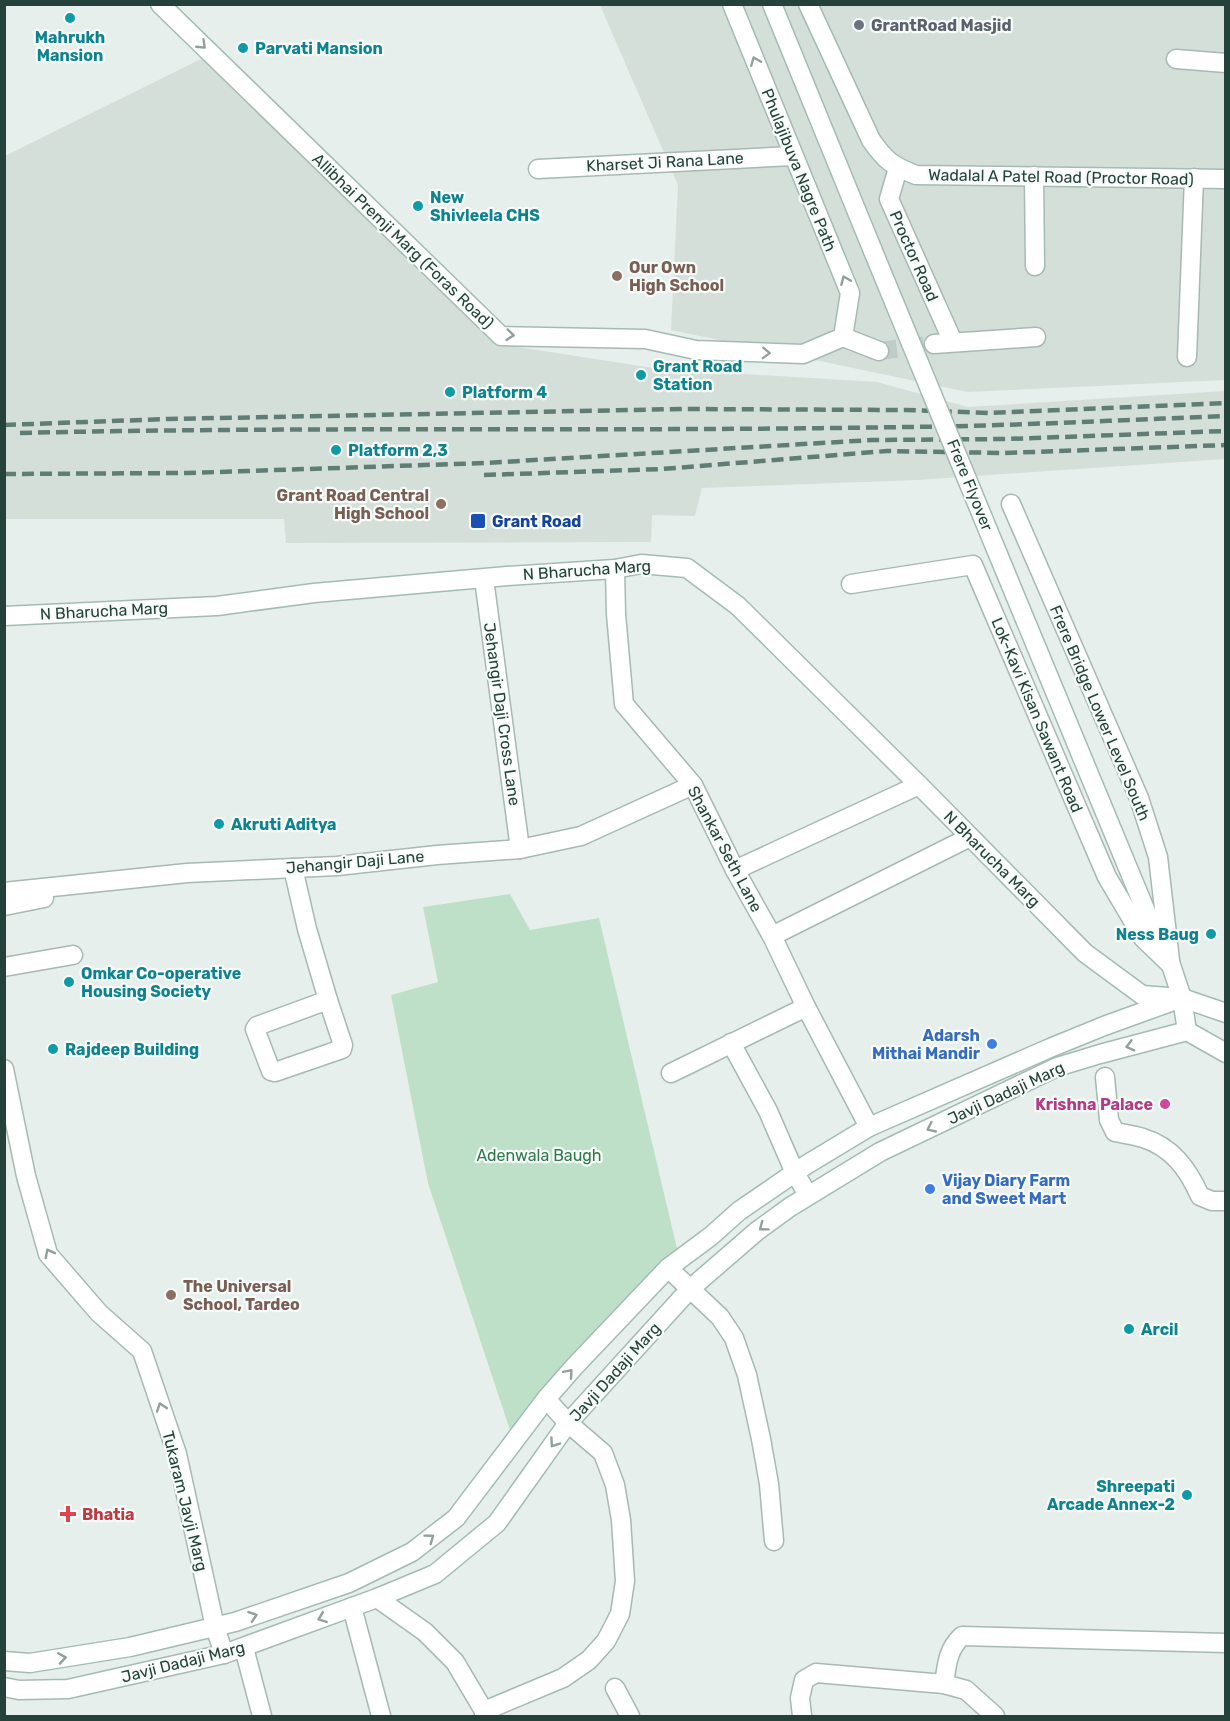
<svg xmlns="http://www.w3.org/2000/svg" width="1230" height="1721" font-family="Rubik,sans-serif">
<rect width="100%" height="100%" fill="#e6efeb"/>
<g fill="#d4dfda">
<path d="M600 5H1225V380L968 392 671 330 678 185Z"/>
<path d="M209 55 499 344 660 369 877 382 968 407 1225 391V459L917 480 702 488 695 516 652 515 651 542 286 543 284 519H5V156Z"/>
</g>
<path fill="#bfe0c8" d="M510 894 530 930 599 918 679 1257 516 1448 428 1183 391 995 438 982 423 907Z"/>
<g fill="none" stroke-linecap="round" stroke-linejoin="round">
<path stroke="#bfccc8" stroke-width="18" stroke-dasharray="18 9" stroke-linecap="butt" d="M879 351 934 344"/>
<g stroke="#a8b8b2" stroke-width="21">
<g id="street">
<path d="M1176 59 1226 63"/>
<path d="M898 168 889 199 953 342"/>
<path d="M538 169 793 156"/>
<path d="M1034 176 1035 266"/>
<path d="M843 337 879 351"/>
<path d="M934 344 1036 337"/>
<path d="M1187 357 1194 178"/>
<path d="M1011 504 1139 798 1158 857 1170 960"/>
<path d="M615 569 616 614 624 704 693 785 735 870 772 936 806 1007 869 1127"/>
<path d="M484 579 520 849"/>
<path d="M851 584 973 565 1107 877 1143 938 1170 964"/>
<path d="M293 868 307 929 328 1000"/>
<path d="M735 870 919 785"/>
<path d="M4 892 187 873 337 866 437 855 520 849 581 836 693 785"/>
<path d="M4 906 44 898"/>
<path d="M772 936 970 837"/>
<path d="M4 967 73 955"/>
<path d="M328 1000 343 1045 342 1049 275 1072 271 1071 255 1029 257 1026Z"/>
<path d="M731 1043 768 1111 795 1173 808 1195"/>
<path d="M4 1069 26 1176 48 1254 99 1313 142 1351 177 1454 215 1627 224 1654"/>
<path d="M671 1073 806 1007"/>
<path d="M1105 1077 1109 1120 1115 1132C1124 1134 1134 1135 1143 1138 1172 1147 1188 1169 1200 1196L1212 1201H1226"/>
<path d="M668 1268 720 1317 734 1338 747 1375 761 1439 769 1484 774 1541"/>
<path d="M377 1598 425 1632 455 1662 484 1711V1716"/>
<path d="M352 1607 381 1716"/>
<path d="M244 1648 262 1716"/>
<path d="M944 1684C947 1665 947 1650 962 1636L1226 1643"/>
<path d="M615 1688 630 1716"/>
<path d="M484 1711 563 1678 589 1660 606 1641 620 1614 625 1581 621 1520 615 1485 603 1453 568 1423 546 1399"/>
<path d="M802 1716 800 1698 804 1680 816 1673 944 1684 966 1690 995 1716"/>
</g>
</g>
<g stroke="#a4bbb3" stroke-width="21">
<g id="secondary">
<path d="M160 4 501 336 645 339 696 350 803 354 843 337 850 293 732 4"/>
<path d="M772 4 873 251"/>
<path d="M808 4 871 140C885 160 892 166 916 175L1226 179"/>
<path d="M983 518 1147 914 1171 965 1182 998 1187 1031"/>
<path d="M4 616 217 606 314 593 507 576 615 569 641 564 687 568 738 606 919 785 1085 953 1142 995 1182 998 1226 1013"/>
<path d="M4 1661 30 1663 130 1647 235 1622 349 1583 412 1552 456 1518 546 1399 574 1367 668 1268 711 1236 739 1211 806 1165 869 1127 1050 1048 1104 1026 1176 1000"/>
<path d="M4 1687 19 1690 68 1689 224 1654 377 1598 435 1574 497 1523 568 1423 690 1289 757 1231 790 1207 880 1152 1057 1067 1100 1054 1187 1031 1226 1053"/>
</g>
</g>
<use href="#street" stroke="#fff" stroke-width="18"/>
<use href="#secondary" stroke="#fff" stroke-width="18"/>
<g stroke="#5f7d75" stroke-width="4.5" stroke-dasharray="12 6" stroke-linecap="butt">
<path d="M4 425 168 419 683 409 907 410 989 413 1226 403"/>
<path d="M20 433C315 426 610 432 905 427 1012 426 1119 420 1226 416"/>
<path d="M4 474 188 473 485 463 872 440 1007 439 1226 431"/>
<path d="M484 475 662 469 887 451 1005 453 1226 445"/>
</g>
<g stroke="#a4bbb3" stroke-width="21" stroke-linecap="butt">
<path id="secondary-bridge" d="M873 251 983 518"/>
</g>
<use href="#secondary-bridge" stroke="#fff" stroke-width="18"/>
</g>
<defs><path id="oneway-chevron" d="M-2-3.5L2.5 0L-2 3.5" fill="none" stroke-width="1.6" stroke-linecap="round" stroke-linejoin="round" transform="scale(1.5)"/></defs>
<g stroke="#92a09c">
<use href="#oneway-chevron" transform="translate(202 45) rotate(44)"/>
<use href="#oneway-chevron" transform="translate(755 61) rotate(-112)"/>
<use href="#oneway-chevron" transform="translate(845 280) rotate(-113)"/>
<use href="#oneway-chevron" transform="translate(510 335) rotate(6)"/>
<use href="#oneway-chevron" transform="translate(766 353) rotate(2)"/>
<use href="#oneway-chevron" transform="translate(1130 1046) rotate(165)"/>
<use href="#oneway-chevron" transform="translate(931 1128) rotate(155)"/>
<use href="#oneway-chevron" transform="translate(763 1227) rotate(143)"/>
<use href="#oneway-chevron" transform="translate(49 1253) rotate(-118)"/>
<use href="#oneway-chevron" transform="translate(569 1373) rotate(-49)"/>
<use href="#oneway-chevron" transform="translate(161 1407) rotate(-109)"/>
<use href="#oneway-chevron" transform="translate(554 1443) rotate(125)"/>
<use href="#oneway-chevron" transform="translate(430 1538) rotate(-37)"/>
<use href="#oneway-chevron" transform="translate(253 1616) rotate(-19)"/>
<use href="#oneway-chevron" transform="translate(322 1618) rotate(159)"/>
<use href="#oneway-chevron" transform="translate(62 1658) rotate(-9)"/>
</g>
<g fill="#0f9aa8" stroke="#f7fbf9" stroke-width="2">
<circle cx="70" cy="18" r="6"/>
<circle cx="243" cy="48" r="6"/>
<circle cx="418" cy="206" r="6"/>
<circle cx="641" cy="375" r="6"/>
<circle cx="450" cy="392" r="6"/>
<circle cx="336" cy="450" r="6"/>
<circle cx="219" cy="824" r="6"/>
<circle cx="1211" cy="934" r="6"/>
<circle cx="69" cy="982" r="6"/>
<circle cx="53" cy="1049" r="6"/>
<circle cx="1129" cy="1329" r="6"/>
<circle cx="1187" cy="1495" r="6"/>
</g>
<circle fill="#6b7280" stroke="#f7fbf9" stroke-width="2" cx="859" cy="25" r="6"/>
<g fill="#8d6e63" stroke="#f7fbf9" stroke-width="2">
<circle cx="617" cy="276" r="6"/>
<circle cx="441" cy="504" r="6"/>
<circle cx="171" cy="1295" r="6"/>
</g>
<rect fill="#1a4fb4" stroke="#f7fbf9" stroke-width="2" x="470" y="513" width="16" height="16" rx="3"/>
<g fill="#3f7fe0" stroke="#f7fbf9" stroke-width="2">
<circle cx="992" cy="1044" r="6"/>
<circle cx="930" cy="1189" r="6"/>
</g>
<circle fill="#d1479c" stroke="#f7fbf9" stroke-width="2" cx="1165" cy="1104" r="6"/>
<path fill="#e0444e" stroke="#f7fbf9" stroke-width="2" d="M65 1505h6v6h6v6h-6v6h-6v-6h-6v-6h6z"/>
<g text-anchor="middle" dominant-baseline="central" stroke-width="4.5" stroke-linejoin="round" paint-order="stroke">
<g font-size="16" font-weight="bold" fill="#5b616d" stroke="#f7fbf9" text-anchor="start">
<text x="871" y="25">GrantRoad Masjid</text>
</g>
<g font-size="16" font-weight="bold" fill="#0d838f" stroke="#f7fbf9" text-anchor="start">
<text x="70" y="37" text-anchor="middle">Mahrukh<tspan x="70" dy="18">Mansion</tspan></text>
<text x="255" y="48">Parvati Mansion</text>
<text x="430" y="197">New<tspan x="430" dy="18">Shivleela CHS</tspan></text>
<text x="653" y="366">Grant Road<tspan x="653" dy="18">Station</tspan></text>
<text x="462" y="392">Platform 4</text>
<text x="348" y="450">Platform 2,3</text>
<text x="231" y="824">Akruti Aditya</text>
<text x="1199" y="934" text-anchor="end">Ness Baug</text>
<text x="81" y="973">Omkar Co-operative<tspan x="81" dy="18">Housing Society</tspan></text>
<text x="65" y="1049">Rajdeep Building</text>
<text x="1141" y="1329">Arcil</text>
<text x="1175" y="1486" text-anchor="end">Shreepati<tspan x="1175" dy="18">Arcade Annex-2</tspan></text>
</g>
<g font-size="16" fill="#24423a" stroke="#f7fbf9">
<text transform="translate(665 162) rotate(-3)">Kharset Ji Rana Lane</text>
<text transform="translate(799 170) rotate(68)">Phulajibuva Nagre Path</text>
<text transform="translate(1061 177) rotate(1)">Wadalal A Patel Road (Proctor Road)</text>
<text transform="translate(403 241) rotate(44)">Allibhai Premji Marg (Foras Road)</text>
<text transform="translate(914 256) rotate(66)">Proctor Road</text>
<text transform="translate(970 485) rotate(68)">Frere Flyover</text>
<text transform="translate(587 570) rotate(-4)">N Bharucha Marg</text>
<text transform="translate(104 611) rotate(-3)">N Bharucha Marg</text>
<text transform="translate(1100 713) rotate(67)">Frere Bridge Lower Level South</text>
<text transform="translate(502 714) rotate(82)">Jehangir Daji Cross Lane</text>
<text transform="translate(1037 715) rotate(67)">Lok-Kavi Kisan Sawant Road</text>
<text transform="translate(725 849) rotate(62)">Shankar Seth Lane</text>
<text transform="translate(992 859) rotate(45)">N Bharucha Marg</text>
<text transform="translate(355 862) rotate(-5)">Jehangir Daji Lane</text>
<text transform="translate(1006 1093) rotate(-25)">Javji Dadaji Marg</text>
<text transform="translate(615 1372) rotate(-48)">Javji Dadaji Marg</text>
<text transform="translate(185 1501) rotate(76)">Tukaram Javji Marg</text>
<text transform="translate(183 1662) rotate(-14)">Javji Dadaji Marg</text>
</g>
<g font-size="16" font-weight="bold" fill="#785e54" stroke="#f7fbf9" text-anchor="start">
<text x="629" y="267">Our Own<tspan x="629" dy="18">High School</tspan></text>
<text x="429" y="495" text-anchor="end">Grant Road Central<tspan x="429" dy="18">High School</tspan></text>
<text x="183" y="1286">The Universal<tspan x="183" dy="18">School, Tardeo</tspan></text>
</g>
<g font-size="16" font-weight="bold" fill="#164399" stroke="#f7fbf9" text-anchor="start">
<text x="492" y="521">Grant Road</text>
</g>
<g font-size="16" font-weight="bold" fill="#366cbe" stroke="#f7fbf9" text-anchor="end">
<text x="980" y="1035">Adarsh<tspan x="980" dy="18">Mithai Mandir</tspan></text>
<text x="942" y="1180" text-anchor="start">Vijay Diary Farm<tspan x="942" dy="18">and Sweet Mart</tspan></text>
</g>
<g font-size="16" font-weight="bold" fill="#b23c85" stroke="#f7fbf9" text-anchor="end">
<text x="1153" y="1104">Krishna Palace</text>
</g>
<g font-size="16" fill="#2d7a4b" stroke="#f7fbf9">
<text x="539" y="1155">Adenwala Baugh</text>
</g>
<g font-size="16" font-weight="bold" fill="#be3a42" stroke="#f7fbf9" text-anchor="start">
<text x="82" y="1514">Bhatia</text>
</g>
</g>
<rect width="1230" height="1721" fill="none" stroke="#24423a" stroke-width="12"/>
</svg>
